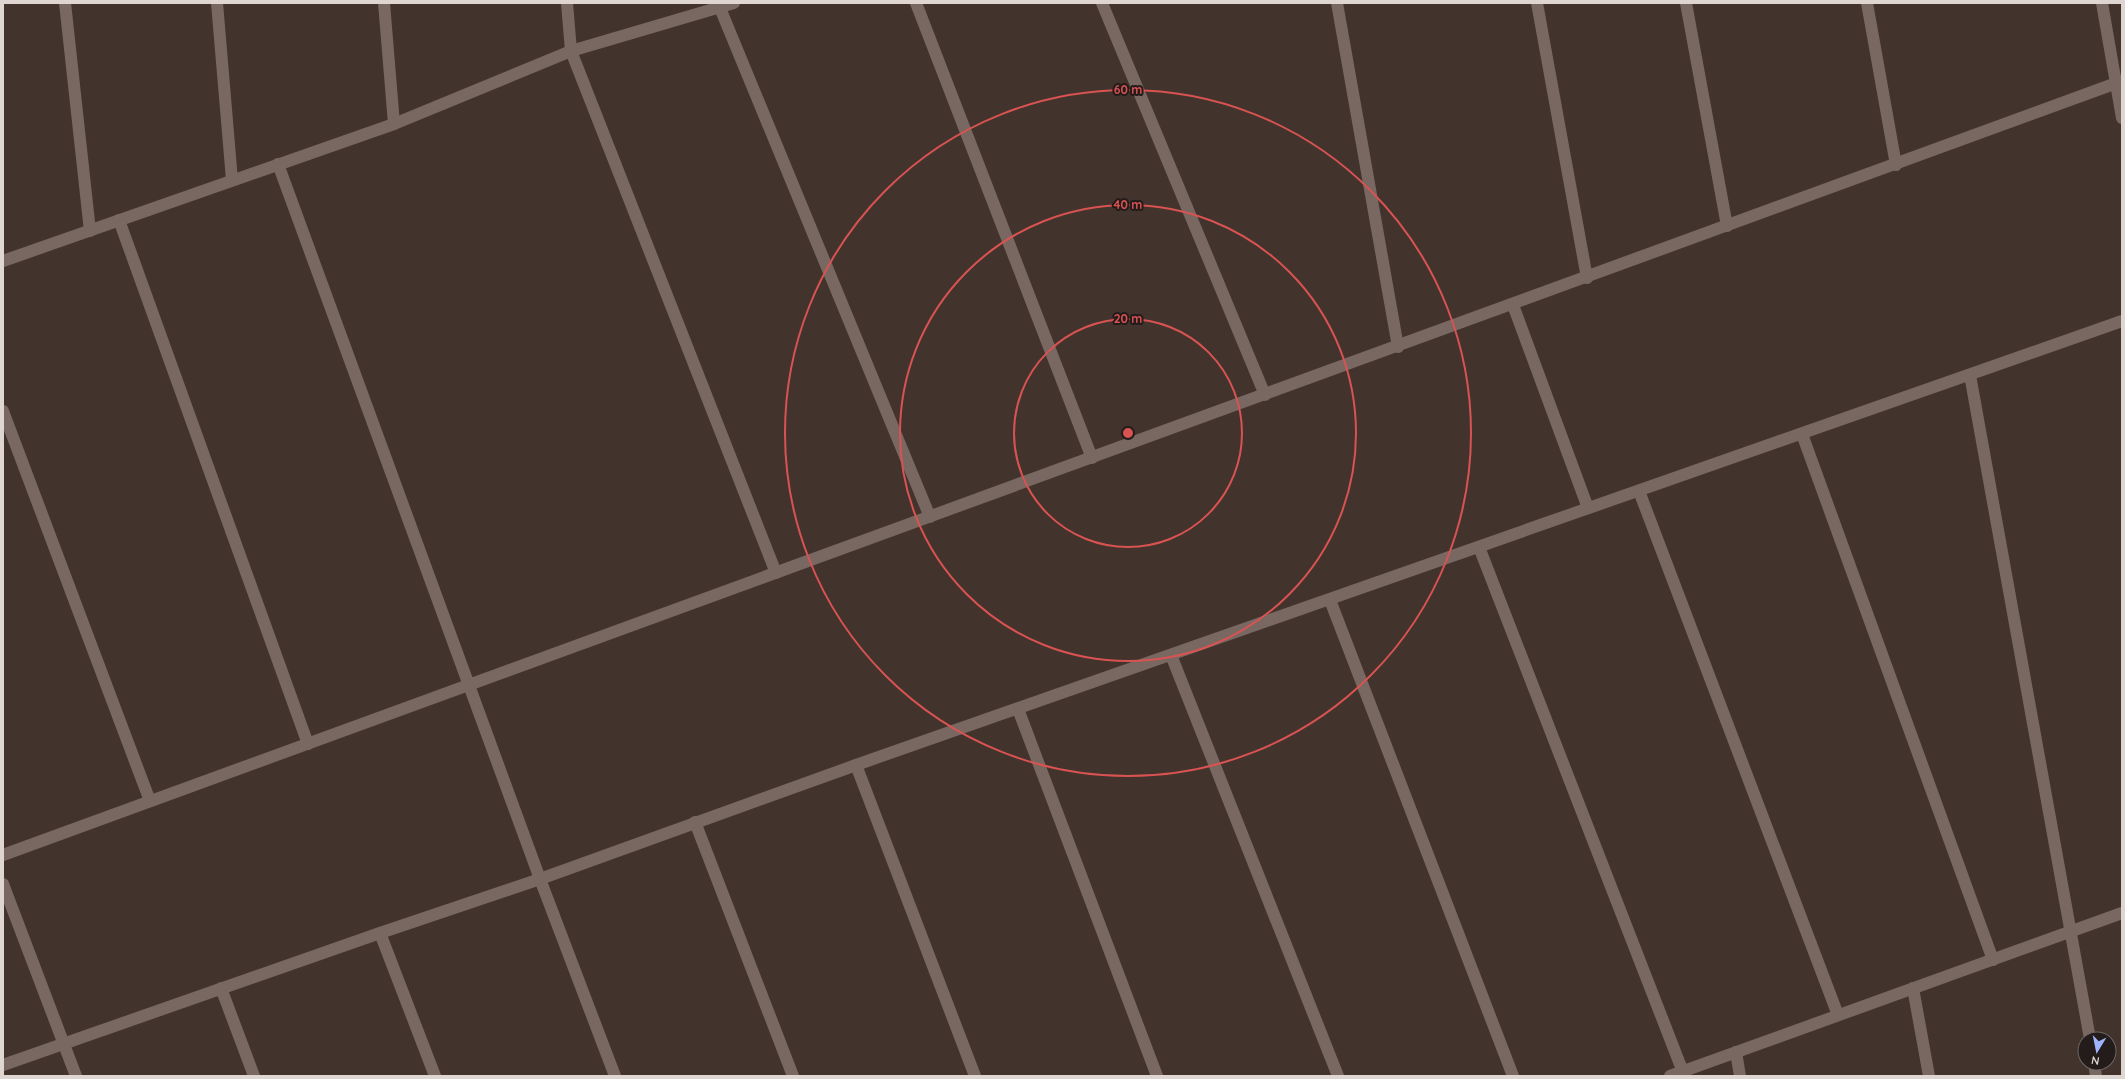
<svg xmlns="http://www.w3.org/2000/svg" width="2125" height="1079" font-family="Quicksand,sans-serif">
<rect width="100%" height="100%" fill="#42332d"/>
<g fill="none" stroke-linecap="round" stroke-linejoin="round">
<g stroke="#796861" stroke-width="12">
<path d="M65 3 90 231"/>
<path d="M217 3 232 180"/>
<path d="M384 3 394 124"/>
<path d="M567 3 571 51 776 573"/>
<path d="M719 3 720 8 930 517"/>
<path d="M916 3 1092 458"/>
<path d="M1102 3 1265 395"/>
<path d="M1337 3 1398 347"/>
<path d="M1537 3 1587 278"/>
<path d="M1686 3 1727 226"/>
<path d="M1867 3 1896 165"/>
<path d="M278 164 540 879 615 1076"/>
<path d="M119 220 308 744"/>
<path d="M3 261 394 124 571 51 734 3"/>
<path d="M1513 305 1588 508"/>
<path d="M1970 375 2090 1039"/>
<path d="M3 411 150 801"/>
<path d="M1802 434 1993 960"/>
<path d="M1639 491 1838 1015"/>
<path d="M1479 547 1683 1072"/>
<path d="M1330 600 1513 1076"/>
<path d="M1171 655 1338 1076"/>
<path d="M1018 709 1157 1076"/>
<path d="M856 765 975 1076"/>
<path d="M695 822 793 1076"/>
<path d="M3 855 2122 81"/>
<path d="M3 884 76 1076"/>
<path d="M380 933 435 1076"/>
<path d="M221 988 254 1076"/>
<path d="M1913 988 1929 1076"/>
<path d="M1736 1052 1740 1076"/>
<path d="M2094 1063 2096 1076"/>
<path d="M1670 1076 2122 913"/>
</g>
<g stroke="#796861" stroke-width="12">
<path d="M2102 3 2122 118"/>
<path d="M3 1065 380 933 540 879 856 765 2122 321"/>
</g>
</g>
<g fill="none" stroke="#d85352" stroke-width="2">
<circle cx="1128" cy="433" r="114"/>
<circle cx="1128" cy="433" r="228"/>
<circle cx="1128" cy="433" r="343"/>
</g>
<circle cx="1128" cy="433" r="6" fill="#d85352" stroke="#231c1a" stroke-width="2"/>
<g font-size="12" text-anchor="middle" font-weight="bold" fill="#d85352" stroke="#231c1a" stroke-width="4" stroke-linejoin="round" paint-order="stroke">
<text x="1128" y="94">60 m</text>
<text x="1128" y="209">40 m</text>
<text x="1128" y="323">20 m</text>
</g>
<rect width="2125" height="1079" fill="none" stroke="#dfd5d1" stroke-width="8"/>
<g transform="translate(2097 1051) rotate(190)"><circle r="19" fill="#231c1a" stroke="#6e6663"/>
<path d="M0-3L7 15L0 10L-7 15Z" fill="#9eb3fd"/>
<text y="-6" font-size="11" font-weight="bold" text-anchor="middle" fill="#dfd5d1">N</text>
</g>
</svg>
